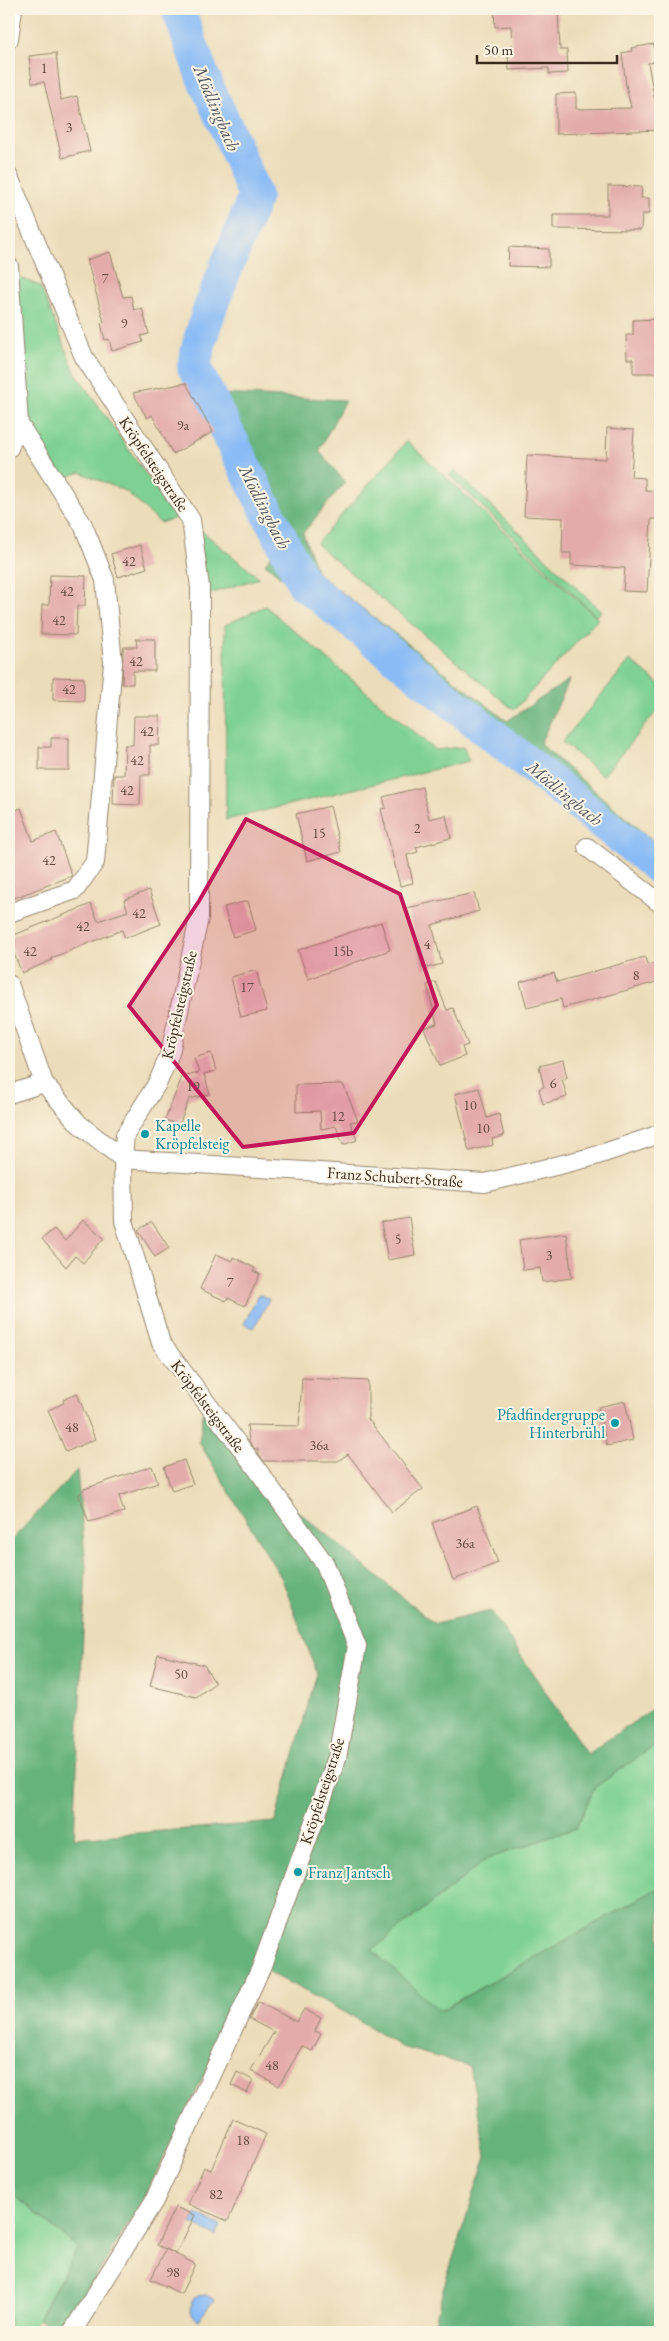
<svg xmlns="http://www.w3.org/2000/svg" width="669" height="2341" font-family="'EB Garamond',serif">
<rect width="100%" height="100%" fill="#fcf5e5"/>
<filter id="ink" filterUnits="userSpaceOnUse"><feTurbulence type="fractalNoise" baseFrequency=".02" numOctaves="2"/><feDisplacementMap in="SourceGraphic" scale="10" xChannelSelector="R" yChannelSelector="G"/><feConvolveMatrix kernelMatrix="1 2 1 2 8 2 1 2 1" color-interpolation-filters="sRGB"/></filter>
<filter id="wash" filterUnits="userSpaceOnUse"><feTurbulence type="fractalNoise" baseFrequency=".0096" numOctaves="4" result="noise"/><feDisplacementMap in="SourceGraphic" scale="20" xChannelSelector="R" yChannelSelector="G"/><feGaussianBlur stdDeviation="1.12" result="paint"/><feColorMatrix in="noise" values="0 0 0 0 0 0 0 0 0 0 0 0 0 0 0 0 0 1.4 0 .05"/><feComposite in="paint" operator="in"/></filter>
<g filter="url(#wash)">
<rect width="100%" height="100%" fill="#ecddba"/>
<g fill="#7ed193" stroke="#5c7e58">
<path d="M16 276 40 286 75 372 176 518 160 523 127 492 80 472 64 479 31 430 22 386Z"/>
<path d="M407 441 598 619 514 710 316 544Z"/>
<path d="M454 470 601 611 596 616 449 475Z"/>
<path d="M199 529 259 578 206 595Z"/>
<path d="M265 606 435 750 463 747 469 761 226 820 225 625Z"/>
<path d="M630 660 660 685V707L603 776 562 742Z"/>
<path d="M660 1742V1887L439 2011 372 1950 487 1859 576 1828 595 1787Z"/>
<path d="M9 2191 78 2248 38 2319 25 2332H9Z"/>
</g>
<g fill="#66b37d" stroke="#506e4e">
<path d="M221 394 345 400 319 451 345 482 303 533 317 573 507 721 570 679 540 744 660 847V887L265 564 289 533Z"/>
<path d="M204 1408 249 1471 435 1624 491 1611 587 1754 660 1704V1742L595 1787 576 1828 487 1859 372 1950 440 2011 660 1887V2332H433L443 2289 486 2156 470 2066 401 2047 352 2016 257 1966 144 2198 62 2332H56L38 2319 78 2248 9 2191V1543L77 1470 86 1566 74 1838 275 1822 317 1673 282 1579 199 1442Z"/>
</g>
<g fill="#89bbf6" stroke="#62728a">
<path d="M259 1294 269 1299 254 1328 244 1324Z"/>
<path d="M197 2213 221 2226 216 2236 191 2223Z"/>
<path d="M206 2295 215 2300 197 2321 191 2313 192 2300 198 2296Z"/>
</g>
<g fill="none" stroke-linecap="round" stroke-linejoin="round">
<path stroke="#89bbf6" stroke-width="34" d="M178 9 203 77 232 140 255 196C234 253 205 307 194 367L304 584 660 869"/>
</g>
<g id="blocks">
<g fill="#e3acaa">
<path d="M494 9H558L560 50H567L568 73 549 74V68L509 70 508 55H512L511 26 495 27Z"/>
<path d="M654 44 656 62 648 63 660 130 556 134V94L576 93V109L631 108 626 85 622 53 632 51 631 48Z"/>
<path d="M56 53 61 100 77 96 90 151 62 158 44 82 32 83 29 56Z"/>
<path d="M608 186 642 187 641 198H649V214H642L641 230 553 229V215H608Z"/>
<path d="M509 247 549 249V267L508 266Z"/>
<path d="M110 252 123 297 131 296 134 310 142 308 149 334 141 336 143 342 112 351 109 339 105 340 101 323 104 322 87 260Z"/>
<path d="M660 319V373H633V359H627L626 335H633V320Z"/>
<path d="M186 383 213 432 173 454 152 415 147 418 133 393Z"/>
<path d="M607 428 634 430 631 477 645 478V490L660 491V519H651L647 592 623 591 625 568 571 565V553H562L563 518 524 516 527 455 606 459Z"/>
<path d="M140 545 147 568 118 577 111 554Z"/>
<path d="M50 575 86 576 85 606H77L76 635 41 634 42 605H49Z"/>
<path d="M136 639H155V671H133V684H122L123 651 124 647H137Z"/>
<path d="M53 677 84 678V701L53 700Z"/>
<path d="M134 716H160L159 745H150V775H141L140 805 113 804 114 775H124L125 745H133Z"/>
<path d="M51 738H69V770H39V747H51Z"/>
<path d="M422 787 429 819 446 815 451 838 416 847 418 852 407 855 413 883 400 886 381 809 386 808 383 797Z"/>
<path d="M330 806 341 852 307 861 296 814Z"/>
<path d="M21 808 33 841 56 832 72 876 9 900V813Z"/>
<path d="M149 890 161 924 125 938 122 930 51 958 52 960 22 973 9 942V937L91 904 98 921 128 911 124 900Z"/>
<path d="M474 893 479 911 432 925 442 964 423 969 407 908Z"/>
<path d="M248 901 256 930 233 937 224 907Z"/>
<path d="M381 922 390 950 308 979 298 950Z"/>
<path d="M645 957 647 965 660 962V981L563 1008 561 999 527 1008 520 982 554 973 557 982Z"/>
<path d="M256 970 267 1011 241 1017 231 977Z"/>
<path d="M436 982 447 1010 453 1008 468 1045 462 1047 465 1056 440 1066 424 1028 437 1024 427 985Z"/>
<path d="M211 1053 216 1071 204 1074 210 1094 189 1099 179 1125 165 1120 182 1077 199 1073 194 1058Z"/>
<path d="M563 1060 567 1078 562 1079 567 1097 543 1104 539 1089 544 1087 539 1066Z"/>
<path d="M343 1084 358 1121 350 1122 357 1140 343 1145 336 1126 321 1129 320 1111 296 1112V1085Z"/>
<path d="M479 1088 487 1118 499 1114 504 1136 492 1139 493 1145 469 1151 455 1094Z"/>
<path d="M409 1218 415 1255 388 1260 381 1223Z"/>
<path d="M83 1220 104 1238 83 1263 75 1256 66 1267 42 1239 54 1229 65 1241Z"/>
<path d="M152 1222 169 1248 155 1257 138 1230Z"/>
<path d="M566 1233 572 1278 542 1282 540 1268 523 1270 519 1240Z"/>
<path d="M216 1254 232 1261 233 1257 255 1268 253 1271 260 1274 245 1306 228 1298 226 1301 200 1289Z"/>
<path d="M302 1378 368 1381V1419L423 1489 392 1512 348 1454 338 1461H264L258 1453V1449H255L249 1441 247 1425 299 1426Z"/>
<path d="M77 1393 95 1439 66 1452 48 1410 64 1403 63 1400Z"/>
<path d="M625 1401 633 1440 607 1446 598 1407Z"/>
<path d="M184 1460 193 1484 172 1491 164 1467Z"/>
<path d="M152 1466 158 1483 119 1496 124 1512 89 1522 79 1495 84 1489Z"/>
<path d="M477 1506 498 1563 453 1580 432 1523Z"/>
<path d="M158 1654 204 1665 215 1683 196 1697 150 1686Z"/>
<path d="M258 2002 297 2022 304 2009 321 2018 315 2031 321 2034 312 2051 302 2046 279 2086 251 2070 274 2032 249 2019Z"/>
<path d="M237 2072 253 2080 247 2093 231 2085Z"/>
<path d="M233 2119 266 2134 228 2221 188 2204 204 2167 211 2170Z"/>
<path d="M175 2207 195 2215 176 2254 157 2245Z"/>
<path d="M166 2249 195 2264 181 2294 151 2279Z"/>
</g>
</g>
</g>
<g filter="url(#ink)">
<use href="#blocks" fill-opacity="0" stroke="#94846c" stroke-width="1"/>
<g fill="none" stroke-linecap="round" stroke-linejoin="round">
<g stroke="#94846c" stroke-width="20">
<g id="street">
<path d="M9 39 13 9"/>
<path d="M9 177 84 357 191 520 200 587 199 918 170 1053 158 1082 125 1135 123 1159 124 1221 161 1343 254 1465 325 1564 357 1646 337 1758 261 1968 154 2201 72 2332"/>
<path d="M9 266 19 424 9 448"/>
<path d="M587 847 660 903"/>
<path d="M9 913 75 890 95 862 113 663 105 580 92 547 83 525 19 424"/>
<path d="M9 984 44 1083 79 1124 123 1159"/>
<path d="M9 1094 44 1083"/>
<path d="M123 1159 485 1183 592 1157 660 1134"/>
</g>
</g>
<use href="#street" stroke="#fff" stroke-width="18"/>
</g>
</g>
<path fill="#c2185b" fill-opacity="0.2" stroke="#c2185b" stroke-width="4" stroke-linejoin="round" d="M246 819 400 894 437 1005 354 1133 243 1147 129 1006 199 901Z"/>
<g fill="#0f9aa8" stroke="#fcf5e5" stroke-width="2">
<circle cx="145" cy="1134" r="5"/>
<circle cx="615" cy="1423" r="5"/>
<circle cx="298" cy="1872" r="5"/>
</g>
<g text-anchor="middle" dominant-baseline="central" stroke-width="4" stroke-linejoin="round" paint-order="stroke">
<g font-size="14" fill="#654a41">
<text x="44" y="68">1</text>
<text x="69" y="127">3</text>
<text x="105" y="278">7</text>
<text x="124" y="323">9</text>
<text x="183" y="425">9a</text>
<text x="129" y="561">42</text>
<text x="67" y="591">42</text>
<text x="59" y="620">42</text>
<text x="136" y="661">42</text>
<text x="69" y="689">42</text>
<text x="147" y="731">42</text>
<text x="137" y="760">42</text>
<text x="127" y="790">42</text>
<text x="417" y="828">2</text>
<text x="319" y="833">15</text>
<text x="49" y="860">42</text>
<text x="139" y="913">42</text>
<text x="83" y="926">42</text>
<text x="427" y="944">4</text>
<text x="30" y="951">42</text>
<text x="343" y="951">15b</text>
<text x="636" y="975">8</text>
<text x="247" y="987">17</text>
<text x="553" y="1083">6</text>
<text x="193" y="1086">19</text>
<text x="470" y="1105">10</text>
<text x="338" y="1116">12</text>
<text x="483" y="1128">10</text>
<text x="398" y="1239">5</text>
<text x="549" y="1255">3</text>
<text x="230" y="1282">7</text>
<text x="72" y="1427">48</text>
<text x="319" y="1445">36a</text>
<text x="465" y="1543">36a</text>
<text x="181" y="1674">50</text>
<text x="272" y="2065">48</text>
<text x="243" y="2140">18</text>
<text x="216" y="2194">82</text>
<text x="173" y="2272">98</text>
</g>
<g font-size="16" fill="#3b2a1e" stroke="#fcf5e5">
<text transform="translate(154 464) rotate(56)">Kröpfelsteigstraße</text>
<text transform="translate(179 1005) rotate(-77)">Kröpfelsteigstraße</text>
<text transform="translate(395 1177) rotate(4)">Franz Schubert-Straße</text>
<text transform="translate(208 1406) rotate(53)">Kröpfelsteigstraße</text>
<text transform="translate(322 1791) rotate(-72)">Kröpfelsteigstraße</text>
</g>
<g font-size="16" fill="#0d838f" stroke="#fcf5e5" text-anchor="start">
<text x="155" y="1125">Kapelle<tspan x="155" dy="18">Kröpfelsteig</tspan></text>
<text x="605" y="1414" text-anchor="end">Pfadfindergruppe<tspan x="605" dy="18">Hinterbrühl</tspan></text>
<text x="308" y="1872">Franz Jantsch</text>
</g>
<g font-size="18" font-style="italic" fill="#52565f" stroke="#fcf5e5">
<text transform="translate(217 108) rotate(67)">Mödlingbach</text>
<text transform="translate(265 507) rotate(63)">Mödlingbach</text>
<text transform="translate(565 793) rotate(39)">Mödlingbach</text>
</g>
</g>
<rect width="669" height="2341" fill="none" stroke="#fcf5e5" stroke-width="30"/>
<path d="M477 55v8h140v-8" fill="none" stroke="#3b2a1e" stroke-width="2.5"/>
<text x="484" y="55" font-size="15" fill="#3b2a1e" stroke="#fcf5e5" stroke-width="4" paint-order="stroke">50 m</text>
</svg>
